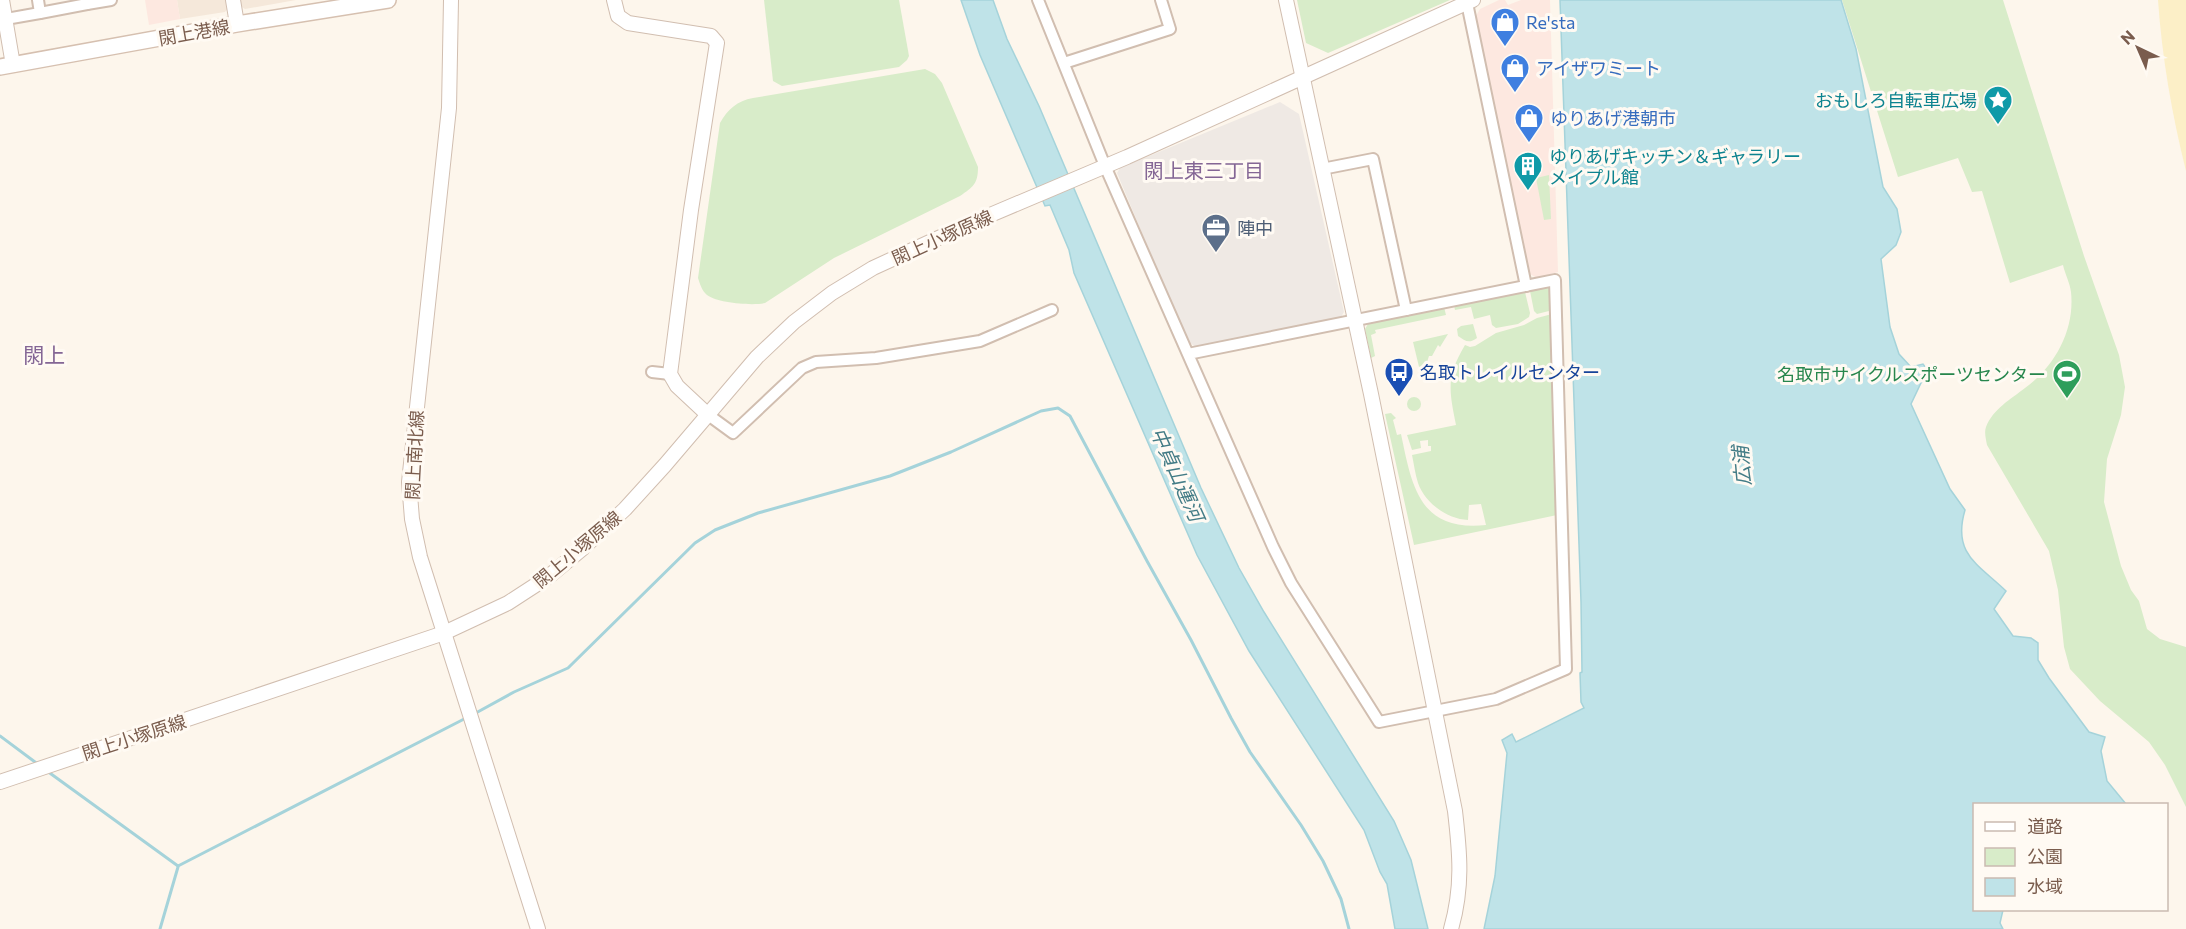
<svg xmlns="http://www.w3.org/2000/svg" width="2186" height="929" font-family="Commissioner,'Noto Sans JP',sans-serif">
<rect width="100%" height="100%" fill="#fdf6ec"/>
<g fill="#f5e8da">
<path d="M177 0H228L229 7 225 12 180 19Z"/>
<path d="M238 0H296L245 9 239 5Z"/>
</g>
<g fill="#fde8e0">
<path d="M145 0H177L180 19 149 25Z"/>
<path d="M1499 0H1505L1508 5 1521 0H1550L1558 272 1537 278 1530 274 1476 16 1480 9Z"/>
</g>
<path fill="#efe9e4" d="M1280 102 1299 114 1344 312 1341 317 1196 347 1190 343 1170 300 1117 173 1120 168Z"/>
<g fill="#d8ecc9">
<path d="M764 0H899L909 56 907 60 899 67 782 86 773 81Z"/>
<path d="M1297 0H1450L1328 53 1306 43Z"/>
<path d="M1842 0H2003L2084 256 2119 355 2125 387 2121 415 2107 459 2104 502 2121 566 2131 590 2139 601 2147 629 2160 639 2186 647V807L2165 765 2149 742 2100 701 2070 669 2064 647 2058 590 2049 551 1987 445C1986 439 1984 432 1986 427 1993 409 2011 399 2025 388 2055 366 2075 330 2071 292 2070 283 2065 274 2063 265L2010 283 1982 191 1972 192 1958 158 1898 177Z"/>
<path d="M925 69 935 74 942 83 978 167C978 184 973 187 960 196L834 258 765 303C753 306 717 303 707 295 702 291 700 284 698 278L720 123C728 109 737 101 753 98Z"/>
<path d="M1549 175 1551 219 1544 220 1536 178Z"/>
<path d="M1546 286 1552 290 1553 310 1537 314 1534 311 1530 291 1532 289Z"/>
<path d="M1522 291 1525 292 1530 313 1529 317 1518 324 1496 328 1492 325 1490 315 1474 319 1471 307 1455 310 1454 305Z"/>
<path d="M1444 307 1446 315 1375 330 1376 333 1371 335 1375 356 1371 358 1365 329 1368 324Z"/>
<path d="M1552 314 1557 515 1414 545 1385 414 1391 413 1396 418 1393 420 1397 435 1401 434C1412 486 1419 532 1486 525L1481 504 1469 505 1468 520C1447 519 1425 503 1418 483 1415 474 1414 464 1412 455L1431 451V446H1428V440L1420 441 1421 448 1412 450 1407 435 1456 425C1449 390 1446 377 1465 345L1470 347 1475 346 1496 333 1524 325 1537 318Z"/>
<path d="M1473 324 1477 338C1469 344 1465 341 1458 336L1457 329 1461 326Z"/>
<path d="M1448 334 1440 347 1438 345 1432 356H1429L1424 371H1420L1413 342Z"/>
<circle cx="1414" cy="404" r="7"/>
</g>
<path fill="#fcefc7" d="M2158 0H2186V171C2172 115 2162 58 2158 0Z"/>
<g fill="#bfe3e8" stroke="#a5d3da" stroke-width="1.5">
<path d="M961 0H993L1007 39 1039 106 1201 488 1239 568 1264 612 1394 821 1411 860 1428 929H1395L1387 884 1380 872 1364 830 1249 651 1197 555 1074 273 1069 250 1050 205 1045 206 980 55Z"/>
<path d="M1560 0H1841L1856 49 1883 187 1897 209 1901 232 1896 245 1881 259 1890 327 1899 354 1911 367 1923 364 1930 373 1921 383 1911 404 1950 489 1965 510C1952 554 1978 564 2006 591L1994 609 2013 636 2031 638 2038 643V660L2049 678 2089 732 2105 737 2101 751 2107 781 2126 804H1974V910H2003L2000 923 2003 929H1484L1495 876 1507 753 1502 740 1512 734 1516 742 1584 708 1581 702 1580 673 1582 672 1581 602Z"/>
</g>
<g fill="none" stroke-linecap="round" stroke-linejoin="round">
<g stroke="#a5d3da" stroke-width="3">
<path d="M474 714 514 692 568 668 695 543 715 530 758 513 890 476 951 452 1041 411 1058 408 1070 416 1147 561 1191 640 1231 718 1250 752 1301 825 1323 861 1341 899 1349 929"/>
<path d="M0 736 39 765"/>
<path d="M47 771 178 866 468 717"/>
<path d="M160 929 178 867"/>
</g>
<g stroke="#d1beb0" stroke-width="14">
<g id="minor">
<path d="M38 0 40 13 87 4V0"/>
<path d="M1038 0 1105 166 1273 547 1291 583 1379 722 1496 699 1566 669 1555 280 1188 354"/>
<path d="M1467 3 1526 286"/>
<path d="M87 4 111 0"/>
<path d="M0 20 40 13"/>
<path d="M1064 63 1170 29 1161 0"/>
<path d="M1322 169 1373 159 1406 310"/>
<path d="M652 372 670 374"/>
<path d="M707 414 733 433 802 368 816 362 876 358 980 341 1052 310"/>
</g>
</g>
<g stroke="#d1beb0" stroke-width="16">
<g id="tertiary">
<path d="M2 0 13 65"/>
<path d="M233 0 237 24"/>
<path d="M451 0 449 108 409 482 412 519 420 557 538 929"/>
<path d="M614 0 618 16 628 23 711 36 717 43 691 210 670 374 677 386 707 414"/>
<path d="M1286 0 1371 394 1455 811C1460 854 1463 887 1451 929"/>
<path d="M0 782 444 633 508 603 548 577 583 548 625 509 665 465 757 357 794 322 832 293 873 268 969 224 1127 157 1473 0"/>
</g>
</g>
<g stroke="#d6c0b0" stroke-width="18">
<path id="secondary" d="M0 67 237 24 388 0"/>
</g>
<use href="#minor" stroke="#fff" stroke-width="10"/>
<use href="#tertiary" stroke="#fff" stroke-width="14"/>
<use href="#secondary" stroke="#fff" stroke-width="15"/>
</g>
<defs>
<g id="shop-pin" transform="scale(1.5)"><path d="M0 17L-7.5 6A9.5 9.5 0 1 1 7.5 6Z" fill="#3f7fe0" stroke="#fffaf3"/><path d="M-5-2.5h2.3a2.7 3.5 0 0 1 5.4 0H5L5.5 6h-11ZM-1.5-2.5h3a1.5 2.3 0 0 0-3 0Z" fill="#fff"/></g>
<g id="sight-pin" transform="scale(1.5)"><path d="M0 17L-7.5 6A9.5 9.5 0 1 1 7.5 6Z" fill="#0f9aa8" stroke="#fffaf3"/><path d="M0-6L1.8-2.2L6-1.7L2.9 1.2L3.7 5.4L0 3.3L-3.7 5.4L-2.9 1.2L-6-1.7L-1.8-2.2Z" fill="#fff"/></g>
<g id="building-pin" transform="scale(1.5)"><path d="M0 17L-7.5 6A9.5 9.5 0 1 1 7.5 6Z" fill="#0f9aa8" stroke="#fffaf3"/><path d="M-4-6H4V6H1V3H-1V6H-4ZM-2.5-4.3h1.7v1.8h-1.7ZM.8-4.3h1.7v1.8H.8ZM-2.5-1h1.7V.8h-1.7ZM.8-1h1.7V.8H.8Z" fill="#fff"/></g>
<g id="office-pin" transform="scale(1.5)"><path d="M0 17L-7.5 6A9.5 9.5 0 1 1 7.5 6Z" fill="#5c6f8a" stroke="#fffaf3"/><path d="M-6-3h4V-5.5h4V-3h4V5H-6ZM-1-4.5V-3h2v-1.5ZM-6 0V1H6V0Z" fill="#fff"/></g>
<g id="bus-pin" transform="scale(1.5)"><path d="M0 17L-7.5 6A9.5 9.5 0 1 1 7.5 6Z" fill="#1a4fb4" stroke="#fffaf3"/><path d="M-5-6H5V4H4V6H2V4H-2V6H-4V4H-5ZM-3.5-4V0h7V-4ZM-3.5 1.2v1.5H-2V1.2ZM2 1.2v1.5H3.5V1.2Z" fill="#fff"/></g>
<g id="stadium-pin" transform="scale(1.5)"><path d="M0 17L-7.5 6A9.5 9.5 0 1 1 7.5 6Z" fill="#2e9e5b" stroke="#fffaf3"/><path d="M0-5a6.5 5 0 1 0 0 10a6.5 5 0 1 0 0-10ZM-3.5-1.8h7v3.6h-7Z" fill="#fff"/></g>
</defs>
<g fill-rule="evenodd">
<use href="#shop-pin" x="1505" y="22"/>
<use href="#shop-pin" x="1515" y="68"/>
<use href="#sight-pin" x="1998" y="100"/>
<use href="#shop-pin" x="1529" y="118"/>
<use href="#building-pin" x="1528" y="166"/>
<use href="#office-pin" x="1216" y="228"/>
<use href="#bus-pin" x="1399" y="372"/>
<use href="#stadium-pin" x="2067" y="374"/>
</g>
<g text-anchor="middle" dominant-baseline="central" stroke-width="6" stroke-linejoin="round" paint-order="stroke">
<g font-size="18" fill="#366cbe" stroke="#fffaf3" text-anchor="start">
<text x="1526" y="22">Re'sta</text>
<text x="1536" y="68">アイザワミート</text>
<text x="1550" y="118">ゆりあげ港朝市</text>
</g>
<g font-size="18" fill="#7a5c4d" stroke="#fffaf3">
<text transform="translate(194 32) rotate(-10)">閖上港線</text>
<text transform="translate(942 237) rotate(-24)">閖上小塚原線</text>
<text transform="translate(414 455) rotate(-87)">閖上南北線</text>
<text transform="translate(577 549) rotate(-40)">閖上小塚原線</text>
<text transform="translate(134 737) rotate(-18)">閖上小塚原線</text>
</g>
<g font-size="18" fill="#0d838f" stroke="#fffaf3" text-anchor="end">
<text x="1977" y="100">おもしろ自転車広場</text>
<text x="1549" y="156" text-anchor="start">ゆりあげキッチン＆ギャラリー<tspan x="1549" dy="21">メイプル館</tspan></text>
</g>
<g font-size="18" fill="#4e5e75" stroke="#fffaf3" text-anchor="start">
<text x="1237" y="228">陣中</text>
</g>
<g font-size="18" fill="#164399" stroke="#fffaf3" text-anchor="start">
<text x="1420" y="372">名取トレイルセンター</text>
</g>
<g font-size="18" fill="#27864d" stroke="#fffaf3" text-anchor="end">
<text x="2046" y="374">名取市サイクルスポーツセンター</text>
</g>
<g font-size="20" fill="#846695" stroke="#fffaf3">
<text x="1204" y="170">閖上東三丁目</text>
</g>
<g font-size="20" font-style="italic" fill="#437c86" stroke="#fffaf3">
<text transform="translate(1741 466) rotate(-95)">広浦</text>
<text transform="translate(1178 474) rotate(66)">中貞山運河</text>
</g>
<g font-size="21" fill="#846695" stroke="#fffaf3">
<text x="44" y="354">閖上</text>
</g>
</g>
<rect x="1973" y="803" width="195" height="108" fill="#fffaf3" stroke="#cabbb1" stroke-width="1.5"/>
<rect x="1985" y="822" width="30" height="9" fill="#ffffff" stroke="#cabbb1" stroke-width="1.5"/>
<text x="2027" y="833" font-size="18" fill="#7a5c4d">道路</text>
<rect x="1985" y="848" width="30" height="18" fill="#d8ecc9" stroke="#cabbb1" stroke-width="1.5"/>
<text x="2027" y="863" font-size="18" fill="#7a5c4d">公園</text>
<rect x="1985" y="878" width="30" height="18" fill="#bfe3e8" stroke="#cabbb1" stroke-width="1.5"/>
<text x="2027" y="893" font-size="18" fill="#7a5c4d">水域</text>
<g transform="translate(2138 48) rotate(316)" stroke="#fffaf3" stroke-width="4.5" paint-order="stroke">
<path d="M0-4.5L10 22L0 15L-10 22Z" fill="#7a5c4d"/>
<text y="-9" font-size="16" font-weight="bold" text-anchor="middle" fill="#7a5c4d">N</text>
</g>
</svg>
